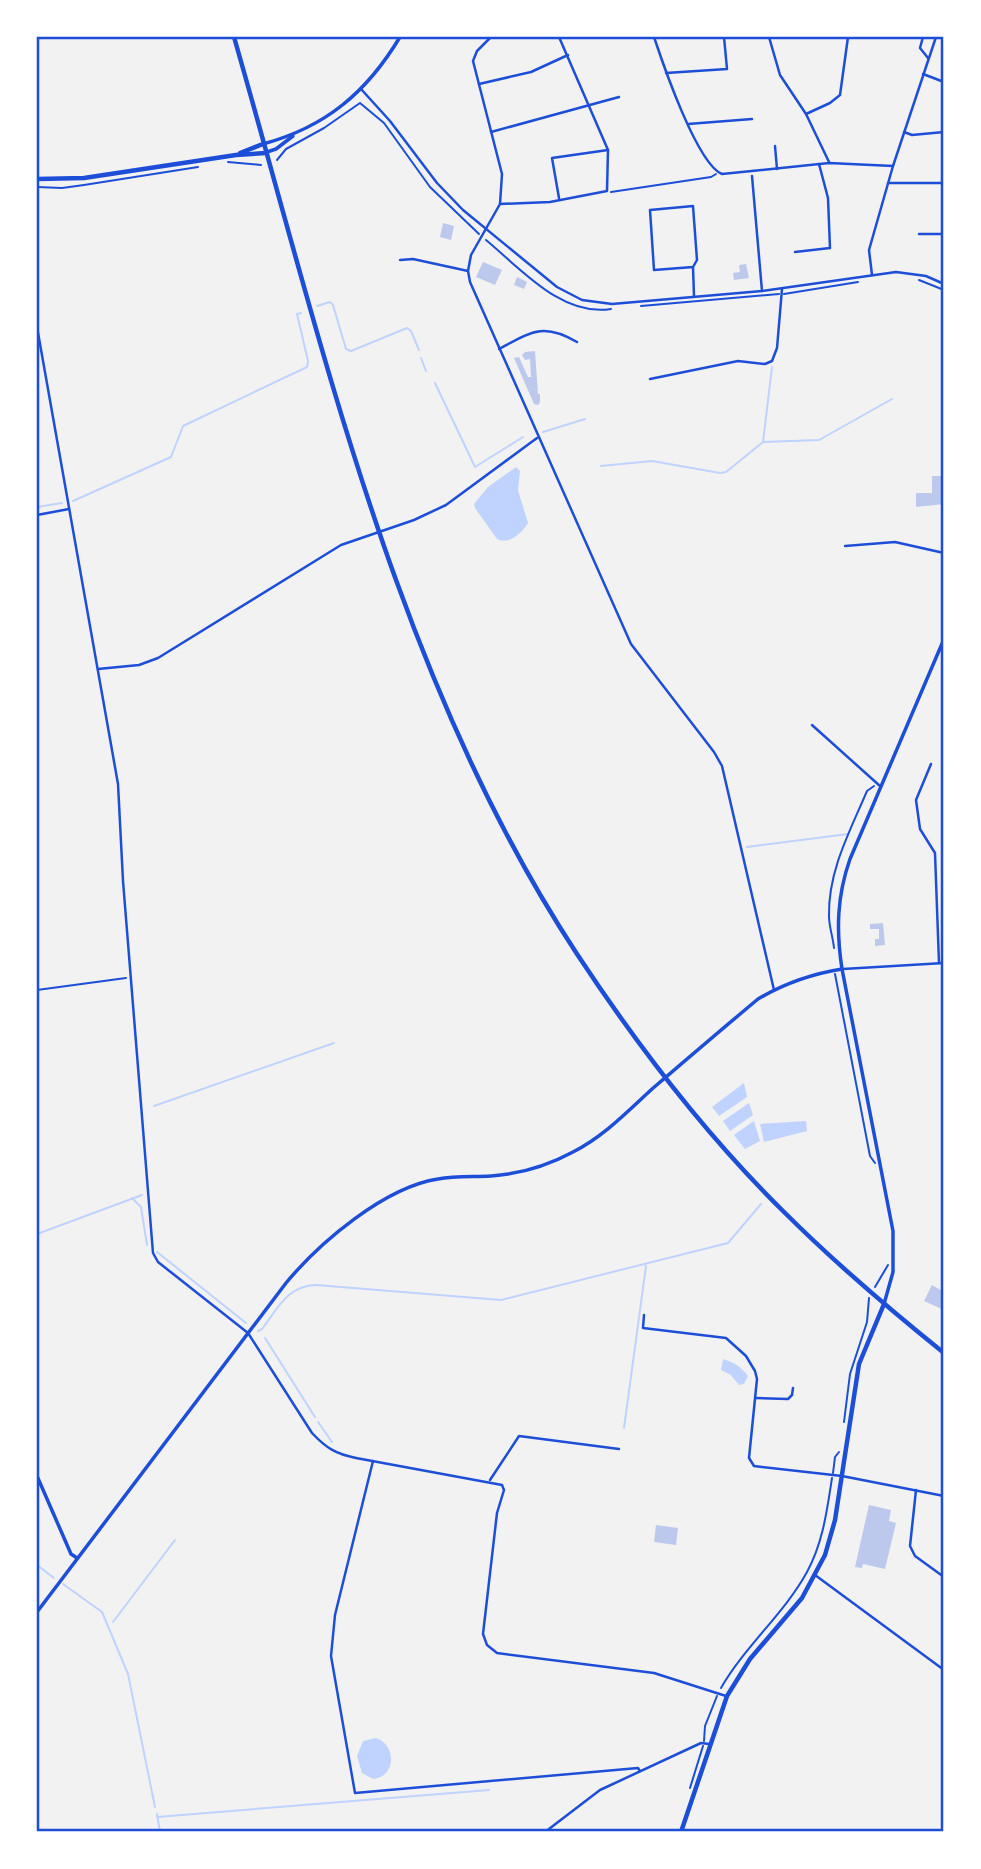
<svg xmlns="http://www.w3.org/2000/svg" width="981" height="1869" font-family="Overpass,sans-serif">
<rect width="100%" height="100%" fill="#f2f2f2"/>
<g fill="#bfd3fe">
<path d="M516 467 520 471 518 490 528 523C522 533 509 545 497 539L475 508 474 504 488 487Z"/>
<path d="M744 1083 747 1097 719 1116 712 1107Z"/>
<path d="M749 1103 753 1115 730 1131 723 1121Z"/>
<path d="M754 1121 760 1141 745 1149 734 1135Z"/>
<path d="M806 1121 807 1131 764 1142 760 1124Z"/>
<path d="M723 1359C735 1363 740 1366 748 1376L744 1384 739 1385 731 1375 721 1370Z"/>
<path d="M376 1738C397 1745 396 1777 373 1779L362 1773 357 1756 363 1741Z"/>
</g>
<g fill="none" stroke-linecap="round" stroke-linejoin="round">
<g stroke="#bfd3fe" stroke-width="2">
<path d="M317 306 330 302 333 305 346 349 351 351 407 328 411 331 419 350"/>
<path d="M421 358 426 371"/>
<path d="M435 383 475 467 523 437"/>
<path d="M543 432 585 419"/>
<path d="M763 442 772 367"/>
<path d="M601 466 652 461 720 473 726 472 763 442 819 440 892 399"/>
<path d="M73 501 171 457 183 426 307 367 308 361 297 314 301 313"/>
<path d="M37 507 62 503"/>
<path d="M747 847 848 834"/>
<path d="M154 1106 334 1043"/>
<path d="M132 1198 141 1207 147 1245"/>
<path d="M37 1234 142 1195"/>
<path d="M157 1252 246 1323"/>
<path d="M258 1331 262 1329C278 1308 287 1286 316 1285L501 1300 728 1243 761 1204"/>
<path d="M265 1338 315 1417"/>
<path d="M318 1422 332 1442"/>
<path d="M624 1428 646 1266"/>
<path d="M37 1565 54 1578"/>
<path d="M63 1584 102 1612 128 1674 155 1807"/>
<path d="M113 1622 175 1540"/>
<path d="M157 1814 160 1832"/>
<path d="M157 1817 489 1790"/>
</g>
</g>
<g fill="#bdc9ec">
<path d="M443 223 454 226 451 240 440 237Z"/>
<path d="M483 262 502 270 495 285 476 277Z"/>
<path d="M746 264 749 278 734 280 733 273 740 272 739 265Z"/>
<path d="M517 277 527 282 524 289 514 285Z"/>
<path d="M535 351 538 394H540V402L538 405 534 404 514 358 519 357 528 377H531L530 359 525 360 522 355 525 352Z"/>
<path d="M932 476H944V504L916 507V493H932Z"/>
<path d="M883 923 885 945 875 946V939H879V929H870V924Z"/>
<path d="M932 1285 944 1292V1310L924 1301Z"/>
<path d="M869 1505 891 1510 889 1521 896 1523 885 1569 863 1564 862 1568 855 1567Z"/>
<path d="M656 1525 678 1528 676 1545 654 1542Z"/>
</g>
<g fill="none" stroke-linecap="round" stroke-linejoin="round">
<g stroke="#1d4ed8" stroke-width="2">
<path d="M277 160 286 149 324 128 360 103 384 123 430 187 479 234"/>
<path d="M228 162 261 165"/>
<path d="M37 187 62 188 84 185 198 167"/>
<path d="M611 192 711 177 716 174"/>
<path d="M486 240C521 269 562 317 611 309"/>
<path d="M919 280 944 290"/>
<path d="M784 294 858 282"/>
<path d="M641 306 779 294"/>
<path d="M942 634 944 628"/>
<path d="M834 948C833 937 829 927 829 916 828 871 850 831 867 791L874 786"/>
<path d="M835 974 870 1156 875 1163"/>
<path d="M37 990 126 978"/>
<path d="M875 1287 888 1265"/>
<path d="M844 1422 850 1374 867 1322 869 1298"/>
<path d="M833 1473 835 1457 839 1452"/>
<path d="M721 1688C745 1646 784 1614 807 1572 823 1543 827 1510 832 1478"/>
<path d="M704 1741 705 1726 717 1696"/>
<path d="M690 1788 703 1746"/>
</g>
<g stroke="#1d4ed8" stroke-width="2.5">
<path d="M491 37 477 51 473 61 502 174 500 204 471 255 468 271 470 282 631 644 714 752 722 766 774 990"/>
<path d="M654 37C663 64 697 164 722 174L829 163 893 166"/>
<path d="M769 37 780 75 806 114 829 162"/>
<path d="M923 37 920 48 928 58"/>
<path d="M666 73 727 69 724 37"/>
<path d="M923 74 944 82"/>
<path d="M479 84 531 72 568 55"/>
<path d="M361 89 390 121 437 183 463 210 557 287 582 300 612 304 762 291 896 272 926 276 944 284"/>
<path d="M806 114 830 103 840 95 848 37"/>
<path d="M688 124 752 119"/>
<path d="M491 132 619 97"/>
<path d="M904 132 912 135 944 132"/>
<path d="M775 146 777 169"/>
<path d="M752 176 762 291"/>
<path d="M888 183H944"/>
<path d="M559 198 552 158 608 150"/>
<path d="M500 204 550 202 607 191 608 150 559 37"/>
<path d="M919 234H944"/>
<path d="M795 252 830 248 828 198 819 164"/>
<path d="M400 260 413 259 468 271"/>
<path d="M693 267 697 260 693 206 650 210 654 270 693 267 694 296"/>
<path d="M872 275 869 250 893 166 936 37"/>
<path d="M37 327 118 784 123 881 153 1253 158 1262 248 1333 312 1433C326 1448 336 1454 356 1458L502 1485 504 1490 497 1513 483 1634 487 1645 497 1653 654 1673 726 1696"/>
<path d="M499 349C531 332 543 322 577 342"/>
<path d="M650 379 738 361 765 364 772 361 777 348 782 289"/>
<path d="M37 515 69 509"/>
<path d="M845 546 895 542 944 553"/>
<path d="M98 669 139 665 158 658 341 545 414 520 446 505 537 438"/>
<path d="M812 725 880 786"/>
<path d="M931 764 916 800 920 829 935 853 939 963"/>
<path d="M843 969 944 963"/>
<path d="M644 1315 643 1328 726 1338 746 1356 755 1371 757 1379 749 1458 754 1466 842 1476 944 1496"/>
<path d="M756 1398 788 1399 792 1395 793 1388"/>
<path d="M373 1461 335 1615 331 1656 355 1793 638 1768 640 1771"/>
<path d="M490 1480 519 1436 619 1449"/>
<path d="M916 1490 910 1546 915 1556 944 1577"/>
<path d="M815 1575 944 1670"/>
<path d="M545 1832 600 1790 701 1743 709 1744"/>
</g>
<g stroke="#1d4ed8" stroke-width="3.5">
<path d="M263 144C326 127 367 92 400 37"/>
<path d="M267 152 276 149 293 136"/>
<path d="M884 1304 893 1272V1231L842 969C836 930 837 896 850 859L944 639"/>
<path d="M37 1476 71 1554 77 1558"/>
<path d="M37 1612 286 1283C320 1242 385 1187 438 1179 455 1176 473 1177 491 1176 520 1174 547 1166 573 1152 603 1137 627 1112 652 1089 687 1059 722 1029 758 999 785 983 811 974 842 969"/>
</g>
<g stroke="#1d4ed8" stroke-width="4.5">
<path d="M240 153 263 144"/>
<path d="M37 179 84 178 236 155 266 153"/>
<path d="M681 1832 727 1696 750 1659 802 1598 825 1555 835 1520 859 1364 884 1304"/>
</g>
<path stroke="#1d4ed8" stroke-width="4.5" d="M234 37C323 346 397 681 577 954 637 1045 705 1134 783 1211 834 1262 888 1308 944 1353"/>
</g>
<rect width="981" height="1869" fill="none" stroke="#ffffff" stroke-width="77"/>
<rect x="38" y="38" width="904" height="1792" fill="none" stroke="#1d4ed8" stroke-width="2.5"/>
</svg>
